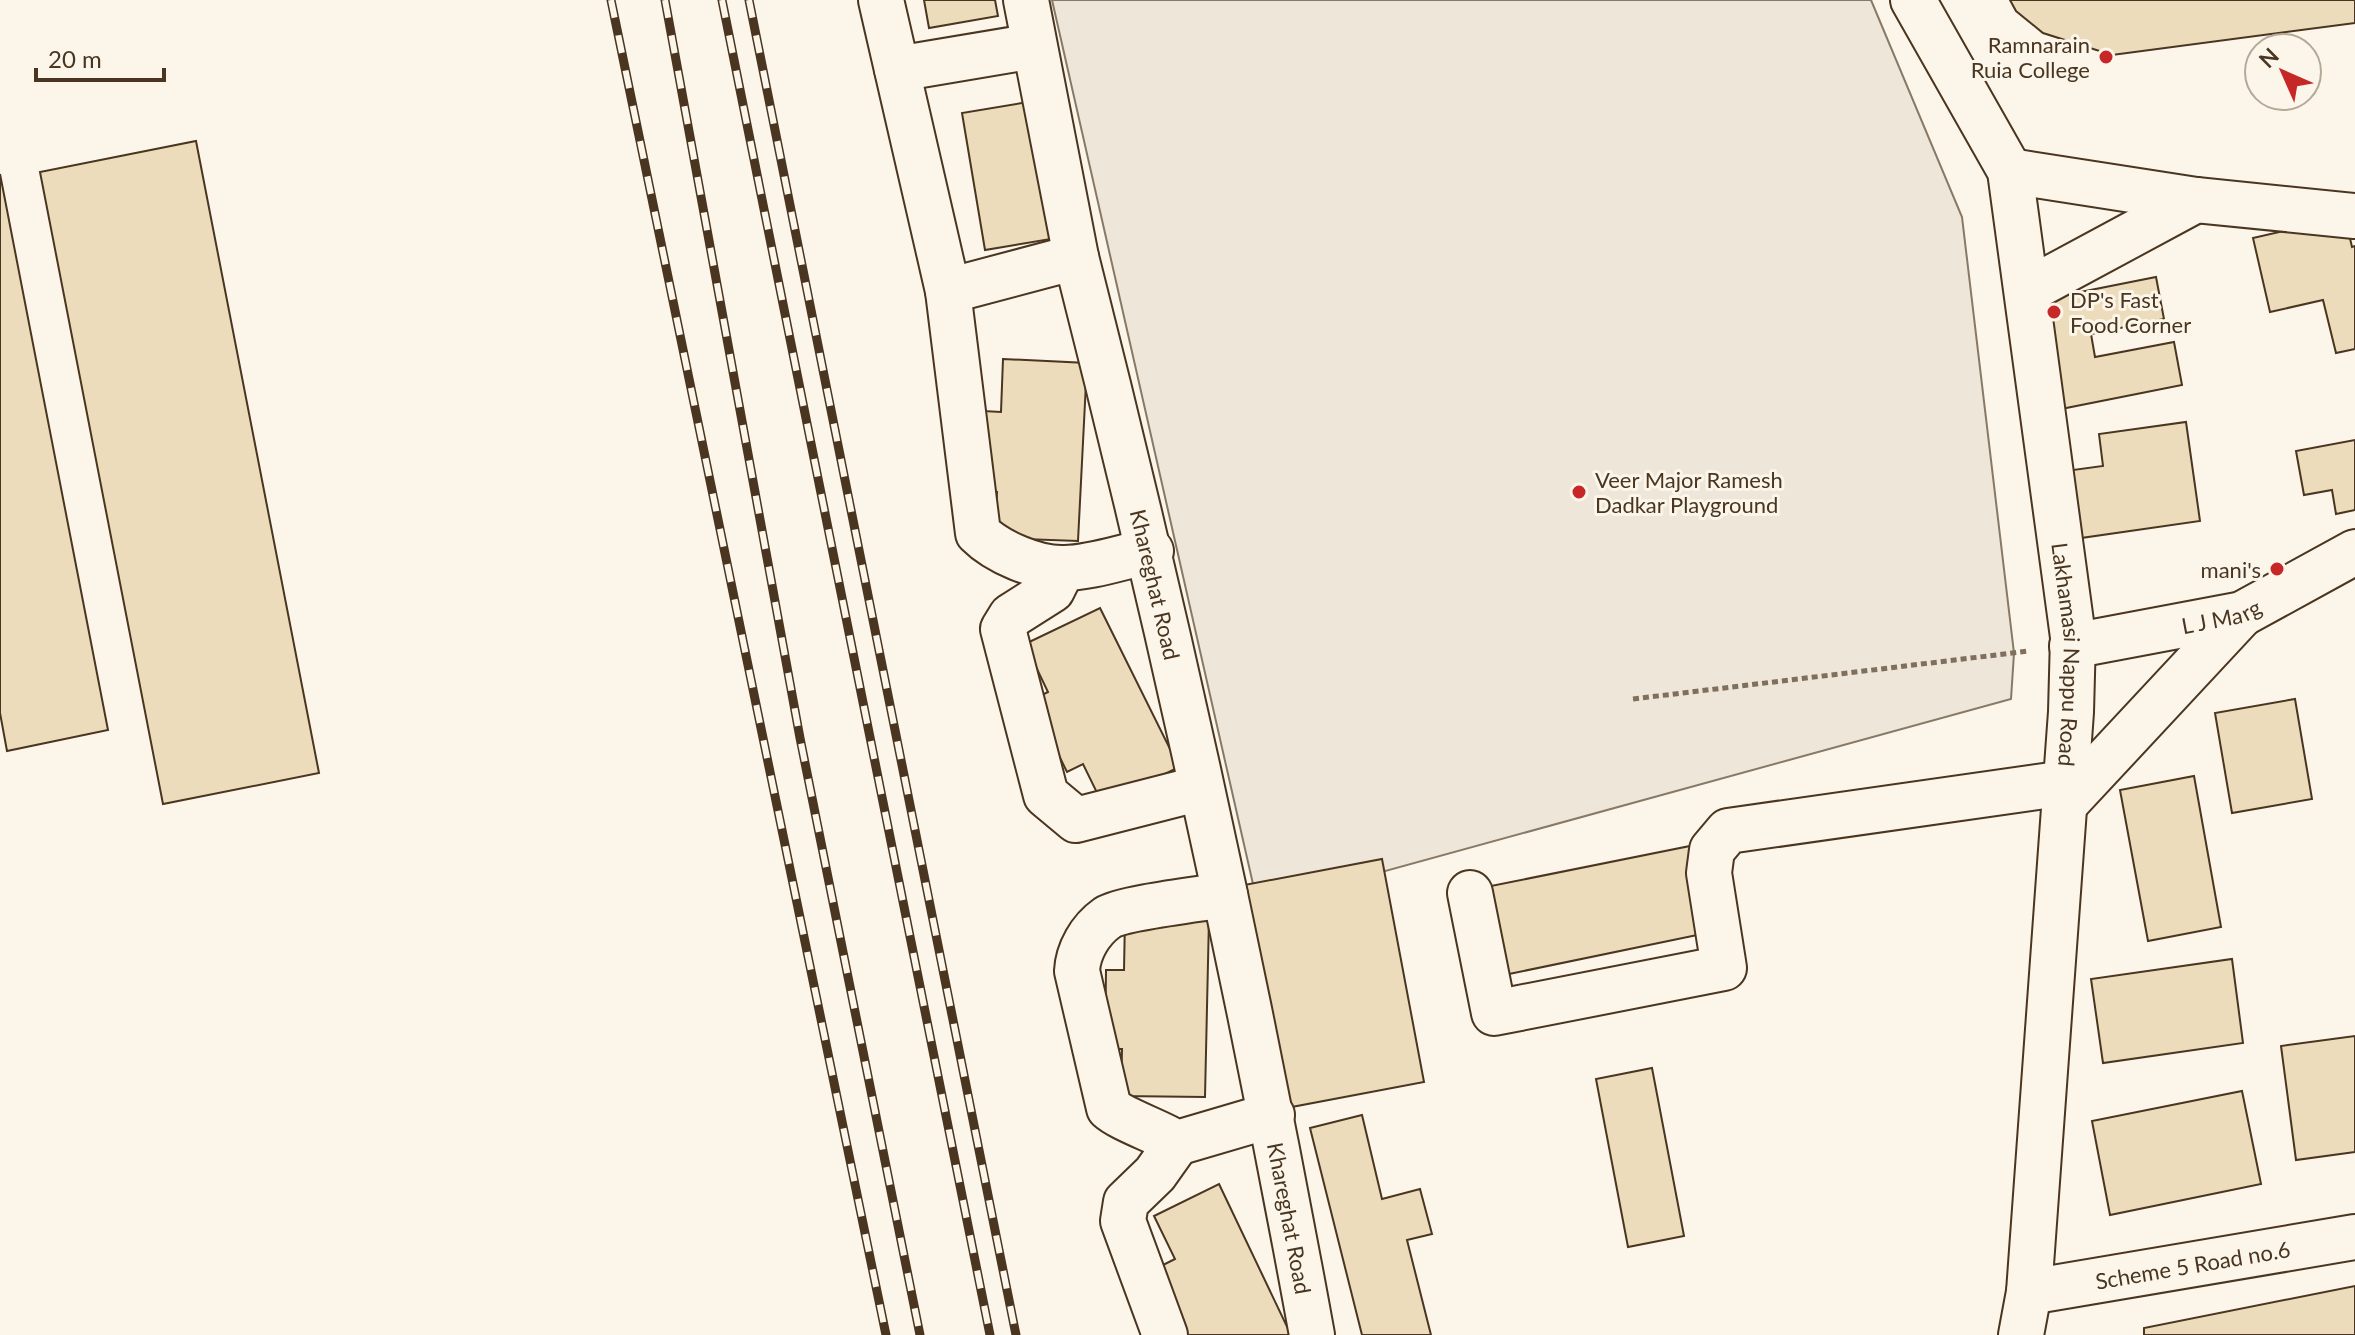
<svg xmlns="http://www.w3.org/2000/svg" width="2355" height="1335" font-family="Lato,sans-serif">
<rect width="100%" height="100%" fill="#fbf6e9"/>
<path fill="#ede6d9" stroke="#887966" stroke-width="2" d="M1052 0H1871L1962 217 2014 653 2011 699 1258 906Z"/>
<g fill="#ecdcbc" stroke="#4a3520" stroke-width="2">
<path d="M924 0H995L998 16 929 28Z"/>
<path d="M2010 0H2355V23L2112 55 2043 33 2016 11Z"/>
<path d="M1040 100 1063 237 985 250 962 113Z"/>
<path d="M196 141 319 773 163 804 40 172Z"/>
<path d="M0 174 108 730 7 751 0 713Z"/>
<path d="M2345 217 2352 247 2355 246V349L2336 353 2323 300 2270 312 2253 238Z"/>
<path d="M2156 277 2164 319 2091 334 2095 357 2174 342 2182 385 2061 409 2040 300Z"/>
<path d="M1003 359 1087 363 1078 541 994 538 997 492 979 491 983 411 1001 412Z"/>
<path d="M2186 422 2200 521 2067 540 2058 472 2103 466 2099 434Z"/>
<path d="M2355 440V510L2336 514 2332 490 2304 495 2296 451Z"/>
<path d="M1100 608 1179 767 1103 805 1083 764 1067 772 1032 700 1048 692 1025 644Z"/>
<path d="M2295 699 2312 799 2232 813 2215 713Z"/>
<path d="M2194 776 2221 927 2148 941 2120 790Z"/>
<path d="M1690 846 1707 933 1504 975 1486 887Z"/>
<path d="M1382 859 1424 1082 1281 1109 1239 886Z"/>
<path d="M1125 918H1209L1205 1097 1121 1096 1122 1049H1105L1106 970H1124Z"/>
<path d="M2232 959 2243 1043 2103 1063 2091 979Z"/>
<path d="M2355 1036V1152L2296 1160 2281 1046Z"/>
<path d="M1652 1068 1684 1236 1628 1247 1596 1079Z"/>
<path d="M2242 1091 2261 1184 2110 1215 2092 1121Z"/>
<path d="M1362 1115 1382 1199 1420 1189 1432 1234 1407 1240 1431 1335H1362L1310 1128Z"/>
<path d="M1219 1184 1291 1335H1187L1155 1269 1175 1259 1154 1216Z"/>
<path d="M2355 1286V1335H2144V1328Z"/>
</g>
<g fill="none" stroke-linecap="round" stroke-linejoin="round">
<g stroke="#4a3520" stroke-width="48">
<g id="minor">
<path id="s1" d="M881 0 948 291 1076 257C1167 614 1246 973 1312 1335"/>
<path d="M1026 0 1076 257"/>
<path id="s2" d="M1913 0 2010 171 2073 637 2071 712 2029 1292 2021 1335"/>
<path d="M897 69 1034 46"/>
<path d="M2010 171 2196 200 2355 216"/>
<path d="M948 291 978 533C997 552 1037 569 1064 568 1092 568 1124 556 1151 551"/>
<path d="M2027 291 2196 200"/>
<path d="M1063 568 1052 590 1011 616 1003 629 1046 795 1076 820 1201 788"/>
<path id="s3" d="M2072 646 2242 614 2355 552"/>
<path d="M2064 805 2242 614"/>
<path d="M1470 893 1494 1013 1724 968 1709 873 1712 850 1728 831 2066 783"/>
<path d="M1225 895C1202 899 1122 908 1107 918 1090 930 1078 951 1077 971L1109 1108C1121 1119 1159 1132 1177 1143L1272 1115"/>
<path id="s4" d="M2029 1292 2355 1237"/>
<path d="M1165 1335 1123 1221 1126 1202 1155 1174 1177 1143"/>
</g>
</g>
<path stroke="#7f6f5c" stroke-width="5" stroke-dasharray="6 4" stroke-linecap="butt" d="M1633 699 2029 651"/>
<use href="#minor" stroke="#fbf6e9" stroke-width="44"/>
<g stroke="#4a3520" stroke-width="9">
<g id="rail">
<path d="M611 0 886 1335"/>
<path d="M665 0 800 738 920 1335"/>
<path d="M722 0 990 1335"/>
<path d="M749 0 1016 1335"/>
</g>
</g>
<use href="#rail" stroke="#fbf6e9" stroke-width="6" stroke-dasharray="18" stroke-linecap="butt"/>
</g>
<g fill="#c62828" stroke="#fbf6e9" stroke-width="3">
<circle cx="2106" cy="57" r="8"/>
<circle cx="2054" cy="312" r="8"/>
<circle cx="1579" cy="492" r="8"/>
<circle cx="2277" cy="569" r="8"/>
</g>
<g text-anchor="middle" dominant-baseline="central" stroke-width="6" stroke-linejoin="round" paint-order="stroke">
<g font-size="22" fill="#4a3520" stroke="#fbf6e9" text-anchor="end">
<text x="2090" y="44">Ramnarain<tspan x="2090" dy="25">Ruia College</tspan></text>
<text x="2070" y="299" text-anchor="start">DP's Fast<tspan x="2070" dy="25">Food Corner</tspan></text>
<text x="1595" y="479" text-anchor="start">Veer Major Ramesh<tspan x="1595" dy="25">Dadkar Playground</tspan></text>
<text x="2261" y="569">mani's</text>
</g>
<g font-size="22" fill="#4a3520" stroke="#fbf6e9">
<text stroke="none"><textPath href="#s1" startOffset="768">Khareghat Road</textPath></text>
<text stroke="none"><textPath href="#s3" startOffset="152">L J Marg</textPath></text>
<text stroke="none"><textPath href="#s2" startOffset="684">Lakhamasi Nappu Road</textPath></text>
<text stroke="none"><textPath href="#s1" startOffset="1416">Khareghat Road</textPath></text>
<text stroke="none"><textPath href="#s4" startOffset="166">Scheme 5 Road no.6</textPath></text>
</g>
</g>
<g transform="translate(2283 72) rotate(315)"><circle r="38" fill="#fbf6e9" stroke="#b4a999" stroke-width="2"/>
<path d="M0-6L14 30L0 20L-14 30Z" fill="#c62828"/>
<text y="-12" font-size="22" font-weight="bold" text-anchor="middle" fill="#4a3520">N</text>
</g>
<path d="M36 68v12h128v-12" fill="none" stroke="#4a3520" stroke-width="4"/>
<text x="48" y="68" font-size="24" fill="#4a3520" stroke="#fbf6e9" stroke-width="6" paint-order="stroke">20 m</text>
</svg>
